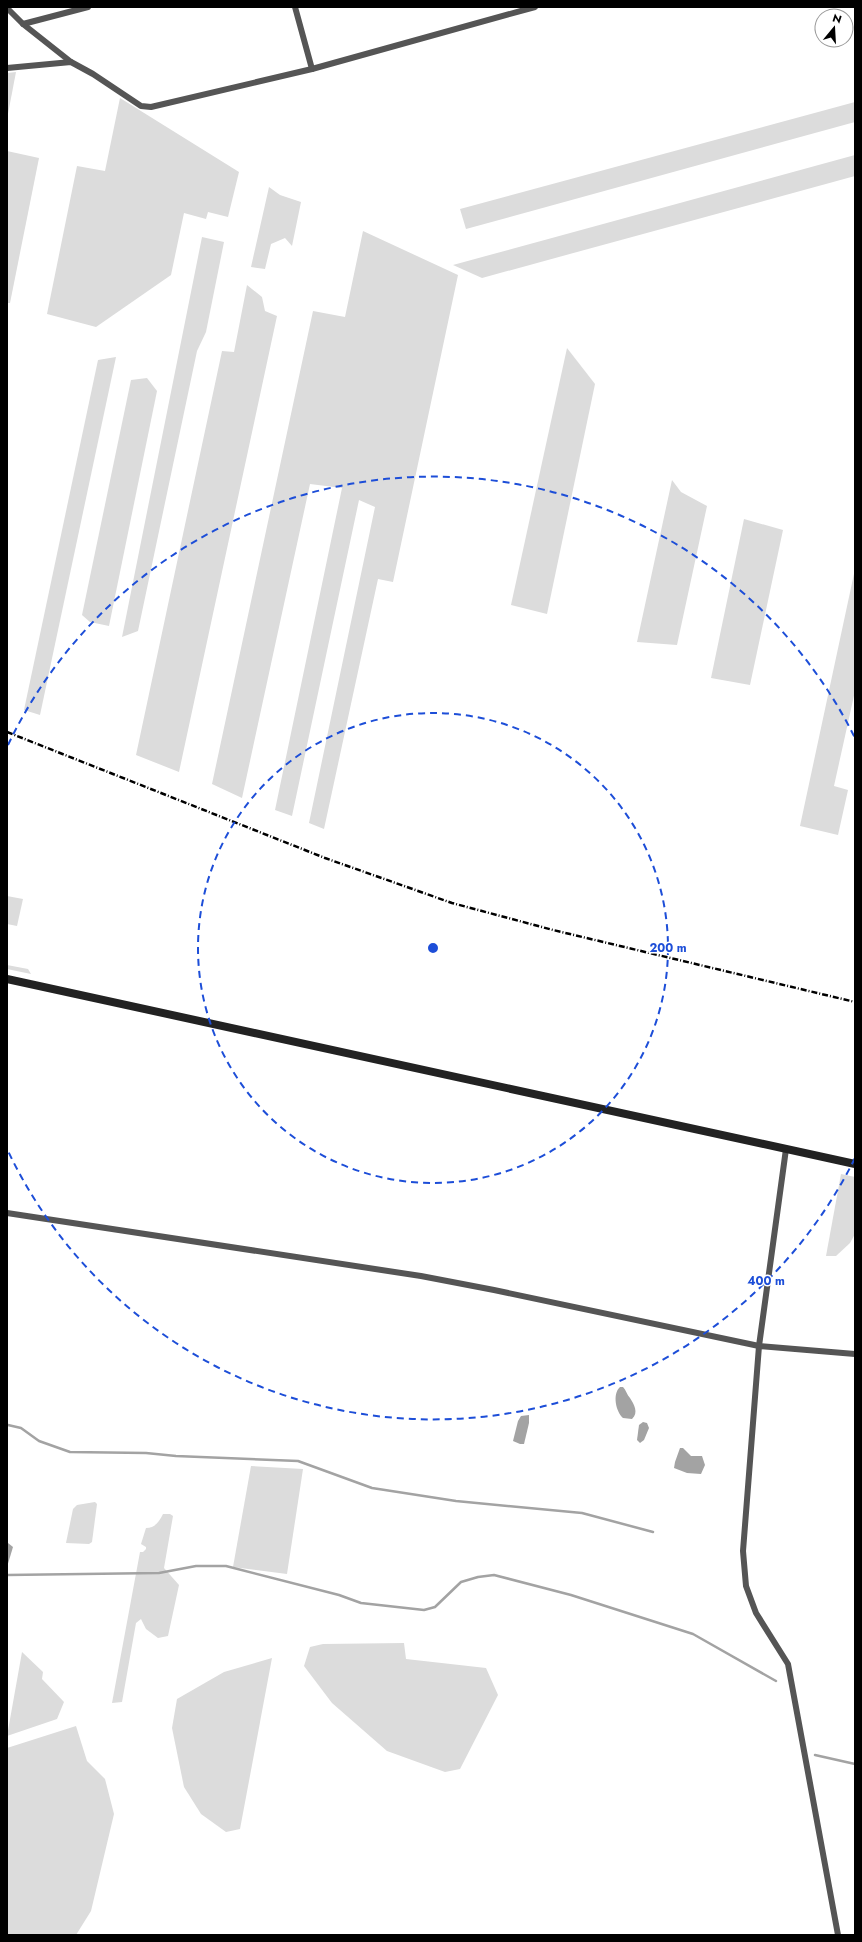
<svg xmlns="http://www.w3.org/2000/svg" width="862" height="1942" font-family="Jost,sans-serif">
<rect width="100%" height="100%" fill="#fff"/>
<g fill="#dcdcdc">
<path d="M16 72 7 119V73Z"/>
<path d="M120 98 239 172 228 217 208 212 206 219 184 213 171 275 96 327 47 314 77 166 105 171Z"/>
<path d="M855 102V122L466 229 460 209Z"/>
<path d="M7 151 39 158 10 303H7Z"/>
<path d="M855 155V176L482 278 453 265Z"/>
<path d="M269 187 280 195 301 202 292 246 285 238 271 244 265 269 251 267Z"/>
<path d="M363 231 458 275 393 582 378 579 324 829 309 823 375 507 359 500 292 816 275 810 342 488 310 484 242 798 212 784 313 311 345 317Z"/>
<path d="M202 237 224 242 206 332 197 351 138 631 122 637Z"/>
<path d="M247 285 262 297 265 311 277 316 179 772 136 755 222 351 234 352Z"/>
<path d="M567 348 595 384 547 614 511 605Z"/>
<path d="M116 357 40 715 24 710 98 360Z"/>
<path d="M147 378 157 391 109 626 90 622 82 615 131 380Z"/>
<path d="M672 480 681 492 707 506 677 645 637 642Z"/>
<path d="M744 519 783 530 750 685 711 678Z"/>
<path d="M855 569V691L834 786 848 790 838 835 800 826Z"/>
<path d="M7 896 23 899 17 926 7 924Z"/>
<path d="M7 965 28 969 31 974 7 969Z"/>
<path d="M841 1174 855 1177V1234L850 1243 836 1256H826Z"/>
<path d="M251 1466 303 1469 287 1574 233 1567Z"/>
<path d="M95 1502 97 1504 92 1542 89 1544 66 1543 73 1509 77 1505Z"/>
<path d="M163 1514H170L173 1516 164 1568 179 1585 168 1636 158 1638 146 1629 141 1619 136 1623 122 1702 112 1703 140 1552H143L146 1549V1547L141 1544 146 1528C155 1528 159 1522 163 1514Z"/>
<path d="M404 1643 406 1659 486 1668 498 1695 460 1769 445 1772 387 1751 332 1703 304 1666 310 1647 323 1644Z"/>
<path d="M22 1652 43 1672 42 1679 64 1702 57 1719 7 1736Z"/>
<path d="M272 1658 240 1829 226 1832 201 1814 184 1787 172 1728 177 1699 224 1672Z"/>
<path d="M76 1726 87 1761 105 1779 114 1814 91 1911 76 1935H7V1748Z"/>
</g>
<g fill="#a3a3a3">
<path d="M620 1387H623C626 1390 627 1395 630 1398 634 1404 639 1413 632 1419L623 1418C616 1412 612 1394 620 1387Z"/>
<path d="M529 1415V1423L524 1444H520L513 1441 518 1421 521 1416Z"/>
<path d="M643 1422 647 1423 649 1428 644 1440 640 1443 637 1440 639 1425Z"/>
<path d="M680 1448H683L691 1456H702L705 1465 701 1474 687 1473 674 1468 675 1462Z"/>
<path d="M8 1543 13 1547 7 1567V1544Z"/>
</g>
<g fill="none" stroke-linecap="round" stroke-linejoin="round">
<g stroke="#a3a3a3" stroke-width="2.5">
<path d="M8 1425 21 1428 39 1441 70 1452 146 1453 176 1456 298 1461 372 1488 456 1501 582 1513 653 1532"/>
<path d="M7 1575 159 1573 196 1566H226L339 1595 361 1603 424 1610 435 1607 461 1582 478 1577 494 1575 571 1595 693 1634 776 1681"/>
<path d="M815 1755 855 1764"/>
</g>
<g stroke="#555" stroke-width="6">
<path d="M295 7 312 69"/>
<path d="M7 8 23 24 71 62"/>
<path d="M23 24 88 7"/>
<path d="M7 68 71 62 93 74 141 106 151 107 312 69 535 7"/>
<path d="M786 1149 759 1346 743 1551 746 1586 756 1613 788 1664 838 1935"/>
<path d="M7 1213 421 1276 494 1290 759 1346 855 1354"/>
</g>
<path stroke="#222" stroke-width="8" d="M7 979 855 1164"/>
<path stroke="#000" stroke-width="2.5" stroke-dasharray="6 2 1 2" stroke-linecap="butt" d="M7 732 325 858 452 903 553 930 855 1002"/>
</g>
<g fill="none" stroke="#1d4ed8" stroke-width="2" stroke-dasharray="7 5">
<circle cx="433" cy="948" r="235"/>
<path d="M855 1158A471 471 0 0 1 8 1151M8 745A471 471 0 0 1 855 738"/>
</g>
<circle cx="433" cy="948" r="6" fill="#1d4ed8" stroke="#fff" stroke-width="2"/>
<g font-size="12" text-anchor="middle" font-weight="bold" fill="#1d4ed8" stroke="#fff" stroke-width="3" stroke-linejoin="round" paint-order="stroke">
<text x="668" y="952">200 m</text>
<text x="766" y="1285">400 m</text>
</g>
<rect width="862" height="1942" fill="none" stroke="#000000" stroke-width="16"/>
<g transform="translate(834 28) rotate(18)"><circle r="19" fill="#ffffff" stroke="#999999"/>
<path d="M0-3L7 15L0 10L-7 15Z" fill="#000000"/>
<text y="-6" font-size="11" font-weight="bold" text-anchor="middle" fill="#000000">N</text>
</g>
</svg>
